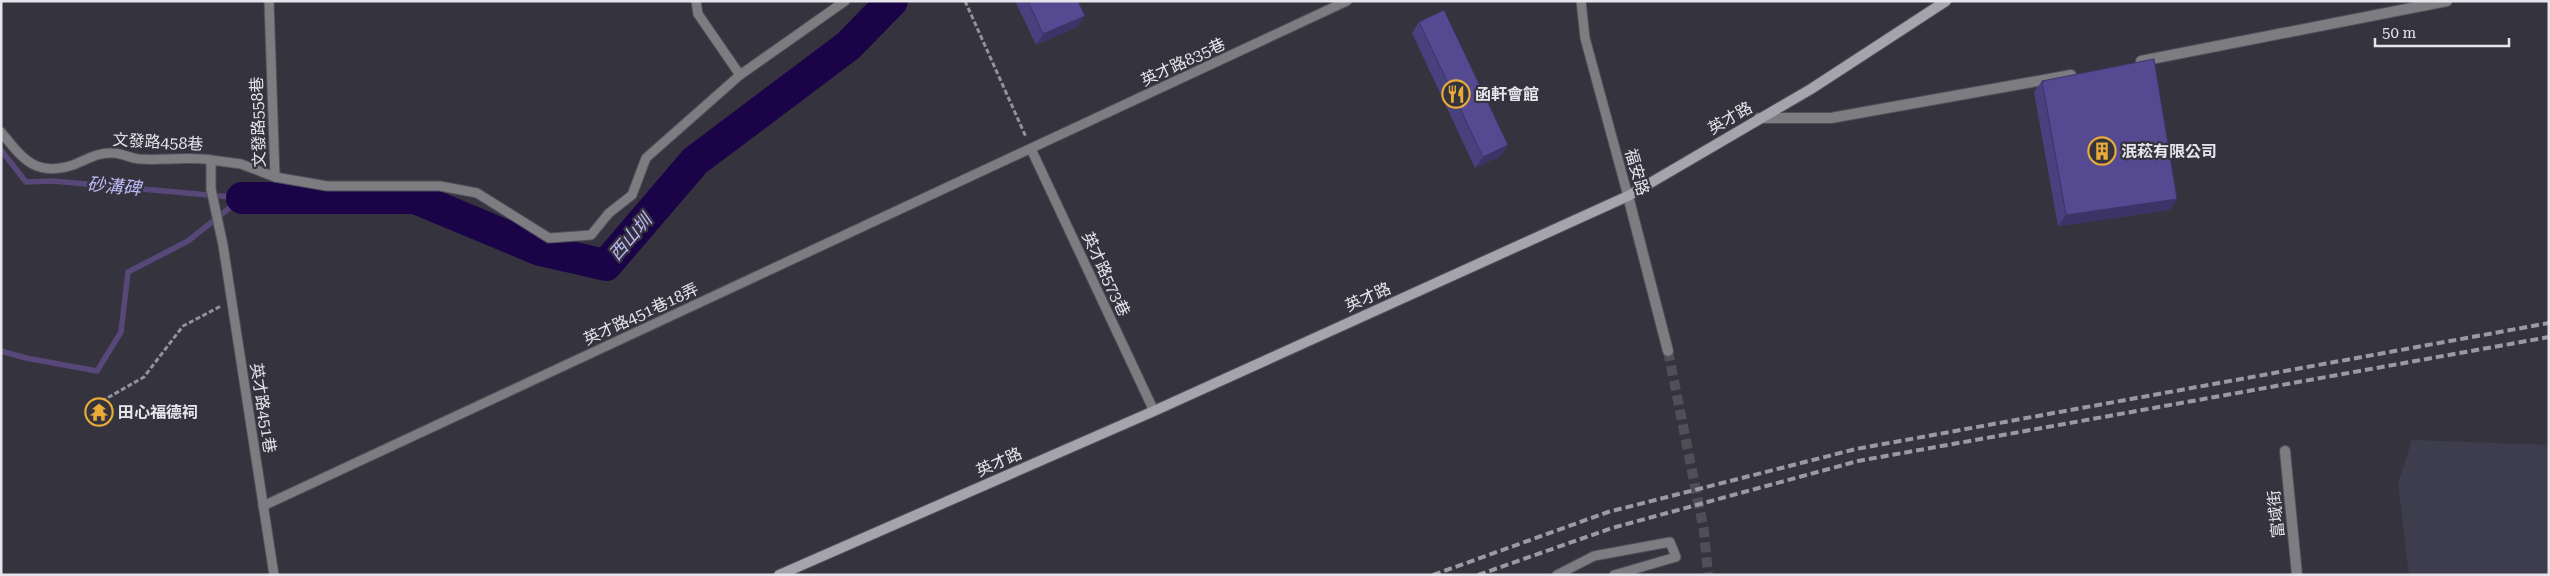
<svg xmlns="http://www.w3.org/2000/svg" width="2550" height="576" font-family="'Roboto Serif','Noto Sans TC',serif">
<rect width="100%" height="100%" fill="#35343e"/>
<path fill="#3e3d4d" d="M2412 440 2549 445V575H2409L2398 483Z"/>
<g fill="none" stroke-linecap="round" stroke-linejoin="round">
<g stroke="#584779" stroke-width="5.5">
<path d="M1 150 26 182 53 181 242 198"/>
<path d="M1 351 26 358 97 371 121 332 128 272 188 241 242 198"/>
</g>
<path stroke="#1b0348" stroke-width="32" d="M242 198H415L540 250 606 265 695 161 848 46 892 1"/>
<path stroke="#504f58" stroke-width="10" stroke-dasharray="10 5" stroke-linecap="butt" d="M1668 351 1704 531 1708 575"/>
<g stroke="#51505a" stroke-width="11">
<g id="lane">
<path d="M269 1 275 177 241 164 211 160V189L223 245 274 575"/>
<path d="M696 1 698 14 740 75"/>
<path d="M1581 1 1585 38 1628 196"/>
<path d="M1 132C23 159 35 177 73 165 86 160 98 152 113 153 121 153 130 158 139 159 163 161 187 156 211 160"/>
<path d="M1031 149 1154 411"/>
<path d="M275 177 327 186H440L477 193 549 238 591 235 609 213 632 195 646 158 740 75 845 1"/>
<path d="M263 506 1347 1"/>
<path d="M1557 575 1594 556 1670 542 1676 557 1614 575"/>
</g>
</g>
<g stroke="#51505a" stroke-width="12">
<g id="street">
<path d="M2141 61 2447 1"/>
<path d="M1759 118H1831L2071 75"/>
<path d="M1628 196 1668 351"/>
<path d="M2285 451 2297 575"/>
</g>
</g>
<g stroke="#51505a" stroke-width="12">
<path id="secondary" d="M779 575 1154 411 1628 196 1811 89 1946 1"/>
</g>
<g stroke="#93929a" stroke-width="3" stroke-dasharray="5 2.5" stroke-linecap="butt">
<path d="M965 1 1026 137"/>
<path d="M95 405 144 377 183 326 221 306"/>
</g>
<use href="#lane" stroke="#7d7c81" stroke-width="9"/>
<use href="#street" stroke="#7d7c81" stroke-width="10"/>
<use href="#secondary" stroke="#a5a4ac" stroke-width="10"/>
<g stroke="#9b9aa2" stroke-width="4" stroke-dasharray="8 4" stroke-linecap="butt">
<path d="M1433 575 1608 512 1856 449 2549 323"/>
<path d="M1478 575 1612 528 1858 461 2549 337"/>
</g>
</g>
<g fill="#49407e">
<path d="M1015 1H1078L1077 27 1036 45Z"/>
<path d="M1419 22 1508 145 1500 156 1475 168 1412 33Z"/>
<path d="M2042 81 2177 199 2170 210 2058 226 2034 92Z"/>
</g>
<g fill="#3c3466">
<path d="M1085 16 1077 27 1036 45 1043 34Z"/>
<path d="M1508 145 1500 156 1475 168 1483 157Z"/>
<path d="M2177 199 2170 210 2058 226 2066 215Z"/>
</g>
<g fill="#554a92" stroke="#3c3466">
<path d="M1028 1H1078L1085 16 1043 34Z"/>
<path d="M1444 10 1508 145 1483 157 1419 22Z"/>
<path d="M2154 59 2177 199 2066 215 2042 81Z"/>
</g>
<defs>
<g id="restaurant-ring" transform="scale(1.4375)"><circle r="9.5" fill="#35343e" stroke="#e9ab38" stroke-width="1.5"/><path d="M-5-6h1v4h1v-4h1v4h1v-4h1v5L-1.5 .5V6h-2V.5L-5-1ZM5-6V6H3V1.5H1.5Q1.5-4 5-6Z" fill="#e9ab38"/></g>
<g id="building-ring" transform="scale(1.4375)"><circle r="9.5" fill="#35343e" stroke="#e9ab38" stroke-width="1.5"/><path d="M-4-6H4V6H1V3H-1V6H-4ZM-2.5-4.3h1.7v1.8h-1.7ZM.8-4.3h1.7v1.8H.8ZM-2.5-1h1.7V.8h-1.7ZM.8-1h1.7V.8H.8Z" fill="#e9ab38"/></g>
<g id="temple-ring" transform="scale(1.4375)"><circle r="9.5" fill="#35343e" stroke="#e9ab38" stroke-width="1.5"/><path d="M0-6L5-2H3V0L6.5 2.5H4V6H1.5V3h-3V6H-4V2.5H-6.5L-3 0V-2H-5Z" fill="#e9ab38"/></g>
</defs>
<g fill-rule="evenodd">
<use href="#restaurant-ring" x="1456" y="94"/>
<use href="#building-ring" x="2102" y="151"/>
<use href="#temple-ring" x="99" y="412"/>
</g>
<g text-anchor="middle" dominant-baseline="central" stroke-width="4.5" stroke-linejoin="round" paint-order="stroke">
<g font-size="16" fill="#e6e5ec" stroke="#35343e">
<text transform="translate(1183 62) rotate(-25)">英才路835巷</text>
<text transform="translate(1730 118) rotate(-30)">英才路</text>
<text transform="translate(258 122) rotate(-92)">文發路558巷</text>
<text transform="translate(158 142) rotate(3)">文發路458巷</text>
<text transform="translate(1637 172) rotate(74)">福安路</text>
<text transform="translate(1106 274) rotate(65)">英才路573巷</text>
<text transform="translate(1368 297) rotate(-24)">英才路</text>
<text transform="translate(641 314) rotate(-25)">英才路451巷18弄</text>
<text transform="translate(263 408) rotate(81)">英才路451巷</text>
<text transform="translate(999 462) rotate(-24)">英才路</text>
<text transform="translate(2276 514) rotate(-96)">富域街</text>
</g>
<g font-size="16" font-weight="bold" fill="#e6e5ec" stroke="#35343e" text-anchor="start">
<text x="1475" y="94">函軒會館</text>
<text x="2121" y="151">泯菘有限公司</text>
<text x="118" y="412">田心福德祠</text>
</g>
<g font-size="18" font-style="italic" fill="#bdb7f5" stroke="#35343e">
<text transform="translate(114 186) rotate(5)">砂溝碑</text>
<text transform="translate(630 237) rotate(-49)">西山圳</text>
</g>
</g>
<rect width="2550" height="576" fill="none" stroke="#e6e5ec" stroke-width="5"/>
<path d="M2375 38v8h134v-8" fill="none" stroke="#e6e5ec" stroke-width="2.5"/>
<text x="2382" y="38" font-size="15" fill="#e6e5ec" stroke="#35343e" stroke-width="4" paint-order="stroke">50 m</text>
</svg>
